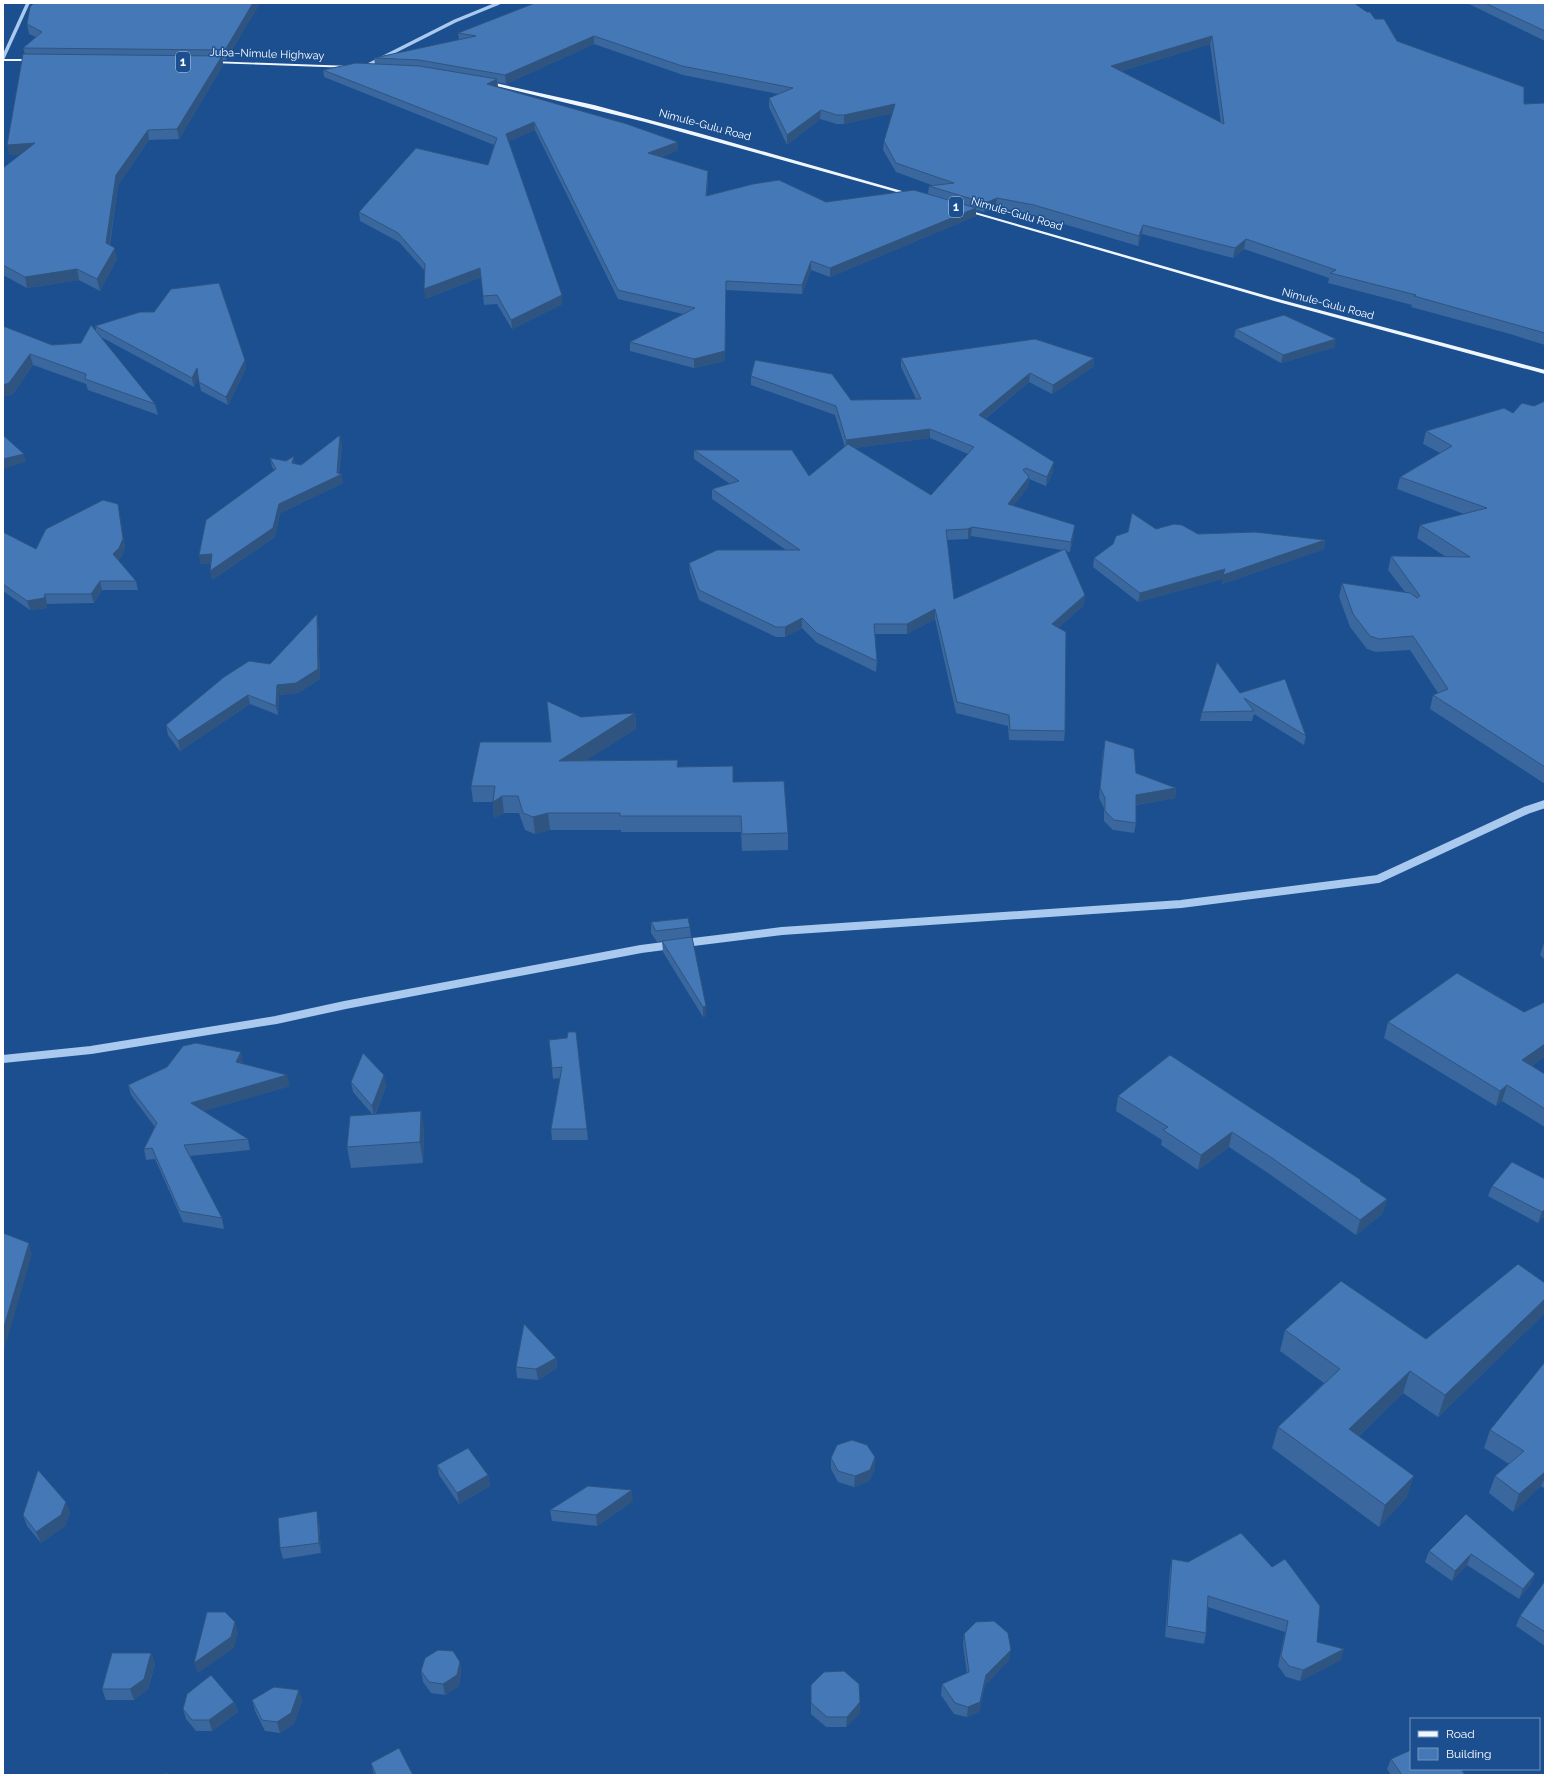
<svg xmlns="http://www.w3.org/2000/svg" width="1548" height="1778" font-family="Raleway,sans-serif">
<rect width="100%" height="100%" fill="#1b4f8f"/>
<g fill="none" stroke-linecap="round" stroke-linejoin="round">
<g stroke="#a9c9ee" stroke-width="3.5">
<path d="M3 58 28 3"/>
<path d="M364 67 455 21 499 3"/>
</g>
<g stroke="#a9c9ee" stroke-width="8">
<path d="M685 943 782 931 1181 904 1378 879 1527 810 1545 804"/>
<path d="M3 1059 91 1050 276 1020 345 1005 641 949 672 945"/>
</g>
<g fill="#f0f6ff" fill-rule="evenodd">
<path d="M3 59H35L37 60 35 61H3Z"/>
<path d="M209 61 351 66 353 67 351 68 211 63Z"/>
<path d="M486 81 594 105 702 134 916 195 911 196 645 122 484 83Z"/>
<path d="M961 208 1282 300 1545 370V374L1278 302 961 210Z"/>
</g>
</g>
<g fill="#3a679d" fill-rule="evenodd">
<path d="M34 3H260L226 60H223V65L179 139 149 140 118 185 110 245 117 259 100 291 79 280 27 288 3 275V168L21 154 9 155 25 54 23 48 36 37 29 34 27 24Z"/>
<path d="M1467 3H1545V41Z"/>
<path d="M1375 19 1397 41 1524 104 1545 103V345L1510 334 1411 307 1412 305 1328 283 1329 278 1244 249 1233 258 1142 234 1138 246 1033 215 996 207 984 212 976 210V216L830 277 811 270 802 294 726 290 725 361 694 368 630 351V342L683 314 618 299 535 130 509 141 562 304 512 329 497 304 484 305 481 277 425 299V271L399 242 360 221 359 212 488 165 494 145 324 77 323 70 375 64 374 58 459 40 458 33ZM594 44 683 75 778 94 769 98V107L787 145 820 119 837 124H844L892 113 884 141 883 150 896 172 934 186H929L928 194 826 202 707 196 708 179 661 157 678 150V142L498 87 497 82 506 84ZM1210 44 1221 123 1121 71Z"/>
<path d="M3 326 52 345 81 343 96 330 95 326 246 368 228 405 201 391 198 377 194 387 101 337 155 404 158 415 88 390 86 384 33 365 12 395Z"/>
<path d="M1236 329 1335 347 1281 363 1234 337Z"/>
<path d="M901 358H1094L1093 367 1052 394 1029 382 985 419 1053 472 1046 486 1029 479 1028 487 1013 506 1074 535 1070 552 1065 551 1084 605 1058 628 1065 731 1064 741 1009 740 1008 726 956 713 935 619 907 634H874L877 661 876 672 817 643 802 628 785 637H776L699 600 690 573 689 563 786 550 712 499V489L730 484 694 459V450L809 476 845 447 835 415 751 385V376L851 400 916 399 901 367ZM930 438 968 454 931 495 854 448ZM971 536 1062 550 954 599 947 540 968 539Z"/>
<path d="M1545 401V784L1430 709 1433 695 1438 693 1410 650 1376 652 1367 649 1350 627 1339 597 1342 583 1405 592 1388 570 1391 556 1446 557 1417 538 1420 525 1464 514 1397 489 1400 477 1440 453 1423 444 1426 431 1513 413 1534 406Z"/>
<path d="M342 444 339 473 343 483 280 513 275 537 212 580 211 563 201 564 199 555 274 470 272 467 270 458 301 465Z"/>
<path d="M118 504 125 548 121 557 118 560 136 581 138 590H102L94 603 47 604V608L30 610 3 591V532L36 549Z"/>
<path d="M1156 529 1198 534 1325 540 1324 549 1222 584V579L1138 602 1093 567 1094 558Z"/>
<path d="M318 623 320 679 298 693 279 695 278 715 250 704 180 751 168 735 166 725 270 664Z"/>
<path d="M1240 693 1306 736 1304 745 1254 714 1252 721H1200L1202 712Z"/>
<path d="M635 713 636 729 586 760H678V767L733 782 788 833V850L742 851 741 832H621V830H550L535 834 525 830 519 813H504L494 818 493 802H473L471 786 550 742 581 717Z"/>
<path d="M1103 750 1136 773 1176 788 1175 798 1136 805V823L1134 833 1113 830 1104 821V808L1099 798Z"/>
<path d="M651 922 690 927 691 937 657 942 651 933Z"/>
<path d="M1545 940V960L1540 955Z"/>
<path d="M662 941 706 1006V1016L703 1017 663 952Z"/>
<path d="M1545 1002V1056L1532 1066 1545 1074V1127L1502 1101 1496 1106 1384 1038 1388 1022 1524 1012Z"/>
<path d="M567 1038 587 1129 588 1140H552L551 1129 560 1078 553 1079 549 1040Z"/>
<path d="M1170 1055 1360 1181 1387 1199 1382 1214 1356 1235 1268 1173 1229 1147 1198 1170 1161 1145 1162 1140 1116 1111 1118 1096Z"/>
<path d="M243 1062V1064L290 1086 203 1111 248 1139 250 1150 190 1156 222 1218 224 1229 183 1222 155 1159 146 1160 144 1149 155 1127 131 1095 128 1085Z"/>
<path d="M351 1082 386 1086 375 1115 421 1111 424 1132 423 1163 351 1168 347 1147 373 1115 353 1092Z"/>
<path d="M1512 1162 1545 1215 1538 1223 1488 1196 1492 1186Z"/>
<path d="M1545 1283V1313L1438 1417 1403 1393 1359 1436 1407 1497 1379 1527 1272 1448 1278 1427 1324 1383 1280 1351 1285 1330 1426 1339Z"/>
<path d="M556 1358 557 1368 538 1380 517 1378 516 1367Z"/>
<path d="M1545 1362V1489L1541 1486 1513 1512 1489 1493 1495 1476 1509 1464 1484 1448 1490 1430Z"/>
<path d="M831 1458 875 1468 869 1481 854 1487 838 1482 831 1469Z"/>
<path d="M437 1465 488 1475 490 1486 459 1504 439 1475Z"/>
<path d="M633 1501 597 1526 552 1521 550 1510Z"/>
<path d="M70 1512 65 1526 41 1543 27 1526 23 1515Z"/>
<path d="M1466 1514 1535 1574 1530 1585 1519 1599 1467 1565 1452 1581 1425 1562 1429 1551Z"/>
<path d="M319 1521 321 1553 283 1559 280 1548Z"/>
<path d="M1241 1533 1317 1642 1341 1660 1300 1681 1286 1677 1278 1666 1285 1632 1208 1607 1206 1633 1204 1644 1165 1637 1170 1569 1172 1559 1188 1562Z"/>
<path d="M1545 1581V1646L1516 1626 1520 1616Z"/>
<path d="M964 1634 1009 1660 985 1685 979 1712 967 1717 954 1714 941 1695 942 1684 967 1674 963 1644Z"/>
<path d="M151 1653 155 1664 148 1689 134 1700H106L102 1689Z"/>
<path d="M460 1662 461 1672 459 1686 445 1695 431 1693 423 1682 421 1671Z"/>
<path d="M811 1685 860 1702V1713L846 1727H826L811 1714Z"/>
<path d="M252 1700H302L294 1724 280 1733 265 1731 255 1711Z"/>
<path d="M234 1702 238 1712 212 1731H196L186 1719 183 1709Z"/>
<path d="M1391 1759 1465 1775H1391L1387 1769Z"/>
<path d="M371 1763 413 1775H374Z"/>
</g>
<g fill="#305480">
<path d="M253 3H260L226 60 225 50Z"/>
<path d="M594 36V44L506 84 505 75Z"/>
<path d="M1212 36 1210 44 1110 74 1111 66Z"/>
<path d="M222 56 223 65 179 139 177 129Z"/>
<path d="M497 79 498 87 487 84Z"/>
<path d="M895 104V113L844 124V115Z"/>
<path d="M821 110 820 119 787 145V135Z"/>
<path d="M534 122 535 130 507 142 506 134Z"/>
<path d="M148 130 149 140 118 185 108 254 106 243 116 175Z"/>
<path d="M678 142V150L649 161 648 153Z"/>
<path d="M35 143 37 153 9 155 7 145Z"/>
<path d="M708 171V179L706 205V196Z"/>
<path d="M997 198 996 207 984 212 985 203Z"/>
<path d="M976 208V216L830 277V268Z"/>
<path d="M1143 225 1142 234 1138 246 1139 236Z"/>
<path d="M1246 239 1244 249 1233 258 1235 248Z"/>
<path d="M115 248 117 259 100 291 97 279Z"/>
<path d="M811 261V270L802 294V285Z"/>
<path d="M480 268 481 277 425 299 424 289Z"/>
<path d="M77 269 79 280 27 288 25 277Z"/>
<path d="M726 281 725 361 694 368V359Z"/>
<path d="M562 295V304L512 329 511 320Z"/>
<path d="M1336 339 1335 347 1281 363 1283 355Z"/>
<path d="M30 354 33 365 12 395 3 397V385Z"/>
<path d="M1094 358 1093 367 1052 394 1053 385Z"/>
<path d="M245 360 246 368 228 405 226 397Z"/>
<path d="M197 368 198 377 194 387 192 378Z"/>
<path d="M1030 373 1029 382 978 424 979 415Z"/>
<path d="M930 429V438L846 449V440Z"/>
<path d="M340 435 342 444 338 475 342 474 343 483 280 513 275 537 212 580 210 571 279 504 337 473Z"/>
<path d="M24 454 26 462 3 469V459Z"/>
<path d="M294 456 295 464 292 463Z"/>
<path d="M1054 462 1053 472 1046 486 1047 477Z"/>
<path d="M1029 477 1028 487 1007 514 1008 504Z"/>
<path d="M118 504 125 548 121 557 115 564 113 554Z"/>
<path d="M1075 525 1074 535 1070 552 1071 542Z"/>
<path d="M972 527 971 536 968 539V529Z"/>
<path d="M1325 540 1324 549 1222 584V579L1138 602 1140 593Z"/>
<path d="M212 554 214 563 201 564 199 555Z"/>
<path d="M100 581 102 590 94 603 91 594Z"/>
<path d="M45 594 47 604V608L30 610 27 601Z"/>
<path d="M1085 595 1084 605 1051 634 1052 624Z"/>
<path d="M935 609V619L907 634V624Z"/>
<path d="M317 614 318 623 320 679 298 693 279 695 278 715 276 706 277 685Z"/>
<path d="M802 618V628L785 637V627Z"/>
<path d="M248 695 250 704 180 751 178 741Z"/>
<path d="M635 713 636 729 560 777 559 761Z"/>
<path d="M1176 788 1175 798 1134 805 1136 795Z"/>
<path d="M502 796 504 813 494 818 493 802Z"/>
<path d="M548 813 550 830 535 834 533 817Z"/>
<path d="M706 1006V1016L703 1017V1007Z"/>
<path d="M1545 1044V1056L1518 1076 1522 1060Z"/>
<path d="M241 1052 243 1062 239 1072 236 1062Z"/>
<path d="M287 1075 290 1086 194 1114 191 1103Z"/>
<path d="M384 1075 386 1086 374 1116 372 1106Z"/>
<path d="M1507 1085 1502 1101 1496 1106 1500 1091Z"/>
<path d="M421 1111 424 1132 423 1163 420 1142Z"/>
<path d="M1232 1132 1229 1147 1198 1170 1201 1155Z"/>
<path d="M1387 1199 1382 1214 1356 1235 1360 1220Z"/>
<path d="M1545 1209V1215L1538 1223 1542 1212Z"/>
<path d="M29 1243 32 1254 3 1354V1330Z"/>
<path d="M1545 1299V1313L1438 1417 1445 1395Z"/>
<path d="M556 1358 557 1368 538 1380 536 1369Z"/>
<path d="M1410 1371 1403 1393 1343 1451 1349 1429Z"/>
<path d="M875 1457V1468L869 1481 854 1487 855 1476Z"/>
<path d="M1545 1472V1477L1541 1486 1513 1512 1519 1494Z"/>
<path d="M488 1475 490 1486 459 1504 457 1493Z"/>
<path d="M1414 1476 1407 1497 1379 1527 1385 1505Z"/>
<path d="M632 1490 633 1501 597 1526 596 1515Z"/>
<path d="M66 1502 70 1512 65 1526 41 1543 36 1532Z"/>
<path d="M317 1511 319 1521 321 1553 319 1543Z"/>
<path d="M1471 1554 1467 1565 1452 1581 1455 1571Z"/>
<path d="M1535 1574 1530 1585 1519 1599 1523 1589Z"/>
<path d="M235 1622 238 1633 234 1648 198 1673 194 1663Z"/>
<path d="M1344 1649 1341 1660 1300 1681 1303 1670Z"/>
<path d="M1011 1650 1009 1660 985 1685 979 1712 967 1717 968 1707 986 1675Z"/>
<path d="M151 1653 155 1664 148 1689 134 1700 130 1689Z"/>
<path d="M460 1662 461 1672 459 1686 445 1695 443 1684Z"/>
<path d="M299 1690 302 1700 294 1724 280 1733 277 1722Z"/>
<path d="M234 1702 238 1712 212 1731 209 1720Z"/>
<path d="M860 1702V1713L846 1727 847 1717Z"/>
</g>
<g fill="#4478b7" stroke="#305480" fill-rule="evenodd">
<path d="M34 3H253L225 50 23 48 42 32 27 24 30 7Z"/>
<path d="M535 3H1354L1367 12H1370L1375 19H1384L1397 41 1524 87V104L1545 103V333L1513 324 1414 296 1416 295 1330 273 1336 270 1246 239 1235 248 1143 225 1139 236 1034 205 997 198 985 203 929 186 954 183 896 163 884 141 895 104 844 115H837L821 110 787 135 769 98 793 88 682 66 594 36 505 75 419 60 374 58 476 36 458 33ZM1212 36 1224 124 1111 66Z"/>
<path d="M1485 3H1545V31Z"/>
<path d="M23 54 222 56 177 129 148 130 116 175 106 243 115 248 97 279 77 269 25 277 3 265V168L35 143 7 145Z"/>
<path d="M356 63 419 66 497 79 487 84 627 124 678 142 648 153 708 171 706 196 753 184 779 180 826 202 914 190 976 208 830 268 811 261 802 285 726 281 725 351 694 359 630 342 695 308 618 290 534 122 506 134 562 295 511 320 497 295 483 296 480 268 424 289 425 264 398 233 359 212 416 148 488 165 497 138 323 70Z"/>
<path d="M219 283 245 360 226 397 199 382 197 368 192 378 95 326 140 312H154L171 289Z"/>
<path d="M1284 315 1336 339 1283 355 1236 329Z"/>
<path d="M91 325 155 404 85 379 86 374 30 354 9 383 3 385V326L52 345 81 343Z"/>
<path d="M1035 339 1094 358 1053 385 1030 373 979 415 1054 462 1047 477 1026 468 1023 470 1029 477 1008 504 1075 525 1071 542 972 527 968 529 946 530 954 599 1065 549 1085 595 1052 624 1066 632 1065 731 1010 730 1009 715 957 702 935 609 907 624H874L877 661 817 633 802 618 785 627H776L699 590 689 563 717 550H800L712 489 739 481 694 450H792L809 476 848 444 931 495 974 447 930 429 846 440 836 406 751 376 755 360 832 374 851 400 921 399 901 358Z"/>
<path d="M1545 401V767L1433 695 1448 689 1413 636 1379 639 1370 636 1353 614 1342 583 1410 593 1417 598 1420 596 1391 556 1470 557 1420 525 1487 508 1400 477 1452 446 1426 431 1504 408 1513 413 1522 403 1534 406Z"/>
<path d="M3 435 24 454 3 459Z"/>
<path d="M340 435 337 473 342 474 279 504 273 528 210 571 212 554 199 555 206 520 276 469 270 458 286 461 294 456 292 463 301 465Z"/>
<path d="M103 500 118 504 123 539 119 548 113 554 136 581H100L91 594H45L44 598 27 601 3 584V532L36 549 46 529Z"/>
<path d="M1132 513 1156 529 1174 524 1182 525 1198 534 1255 532 1325 540 1223 575 1225 569 1140 593 1094 558 1113 544 1116 536 1128 532Z"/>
<path d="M317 614 318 669 296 683 277 685 276 706 248 695 178 741 166 725 224 677 249 661 270 664Z"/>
<path d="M1217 662 1240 693 1285 679 1306 736 1244 698 1254 711 1202 712Z"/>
<path d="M547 701 581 717 635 713 559 761 678 760 677 767 733 766V782L784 781 788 833 742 834 741 816H620V813H548L533 817 523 813 518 796H502L493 802 495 786H471L480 742H551Z"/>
<path d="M1105 740 1134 749 1136 773 1176 788 1136 795V823L1114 820 1105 811V798L1100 788Z"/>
<path d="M688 918 690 927 656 931 651 922Z"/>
<path d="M692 937 706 1006 703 1007 662 941Z"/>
<path d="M1457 973 1524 1012 1545 1002V1044L1522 1060 1545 1074V1109L1507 1085 1500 1091 1388 1022Z"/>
<path d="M568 1032H576L587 1129H551L562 1067 552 1068 549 1040 567 1038Z"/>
<path d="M196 1043 241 1052 236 1062 287 1075 191 1103 248 1139 184 1145 222 1218 180 1211 152 1148 144 1149 157 1123 128 1085 167 1067 183 1046Z"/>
<path d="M363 1053 384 1075 372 1106 351 1082Z"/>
<path d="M1170 1055 1361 1180 1360 1181 1387 1199 1360 1220 1272 1158 1232 1132 1201 1155 1163 1130 1168 1127 1118 1096Z"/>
<path d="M421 1111 420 1142 347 1147 350 1116Z"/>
<path d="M1512 1162 1545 1179V1209L1542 1212 1492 1186Z"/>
<path d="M3 1233 29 1243 3 1330Z"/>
<path d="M1518 1264 1545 1283V1299L1445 1395 1410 1371 1349 1429 1414 1476 1385 1505 1278 1427 1340 1369 1285 1330 1341 1281 1426 1339Z"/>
<path d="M524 1324 556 1358 536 1369 516 1367Z"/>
<path d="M1545 1362V1472L1519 1494 1495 1476 1524 1451 1490 1430Z"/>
<path d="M852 1440 867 1445 875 1457 870 1470 855 1476 838 1471 831 1458 837 1445Z"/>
<path d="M468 1448 488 1475 457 1493 437 1465Z"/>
<path d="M38 1470 66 1502 61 1515 36 1532 23 1515Z"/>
<path d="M588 1486 632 1490 596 1515 550 1510Z"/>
<path d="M317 1511 319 1543 280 1548 278 1518Z"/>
<path d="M1466 1514 1535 1574 1523 1589 1471 1554 1455 1571 1429 1551Z"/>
<path d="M1241 1533 1272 1567 1285 1559 1320 1606 1317 1642 1344 1649 1303 1670 1289 1666 1281 1656 1288 1621 1208 1596 1206 1633 1167 1626 1172 1559 1188 1562Z"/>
<path d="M1545 1581V1632L1520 1616Z"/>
<path d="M207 1612H225L235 1622 231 1637 194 1663Z"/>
<path d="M994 1621 1008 1633 1011 1650 986 1675 980 1702 968 1707 955 1703 942 1684 969 1672 964 1634 976 1622Z"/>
<path d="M438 1650 453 1651 460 1662 457 1675 443 1684 429 1682 421 1671 425 1658Z"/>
<path d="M112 1653H151L144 1679 130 1689H102Z"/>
<path d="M844 1671 859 1684 860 1702 847 1717H827L811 1703V1685L824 1672Z"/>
<path d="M211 1675 234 1702 209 1720H192L183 1709 187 1694Z"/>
<path d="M274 1687 299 1690 291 1713 277 1722 262 1720 252 1700Z"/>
<path d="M399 1748 413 1775H376L371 1763Z"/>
<path d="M1411 1750V1769H1461L1465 1775H1402L1391 1759Z"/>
<path d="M167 1773V1775H160Z"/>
</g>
<g text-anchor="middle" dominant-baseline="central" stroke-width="3" stroke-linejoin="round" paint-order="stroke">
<g font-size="11" fill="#fff" stroke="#1b4f8f">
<text transform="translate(267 54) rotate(2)">Juba–Nimule Highway</text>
<text transform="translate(705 125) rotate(15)">Nimule-Gulu Road</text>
<text transform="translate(1017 214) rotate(16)">Nimule-Gulu Road</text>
<text transform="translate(1328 304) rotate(15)">Nimule-Gulu Road</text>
</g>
<g fill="#1b4f8f" stroke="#bbcadd" stroke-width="1">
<rect x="176" y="52" width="14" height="20" rx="3"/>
<rect x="949" y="197" width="14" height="20" rx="3"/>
</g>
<g font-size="12" font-weight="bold" fill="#fff">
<text x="183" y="62">1</text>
<text x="956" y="207">1</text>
</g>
</g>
<rect width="1548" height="1778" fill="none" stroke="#ffffff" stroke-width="8"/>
<rect x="1410" y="1718" width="130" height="52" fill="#1b4f8f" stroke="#7695bc"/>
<rect x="1418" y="1731" width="20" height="6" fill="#f0f6ff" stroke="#7695bc"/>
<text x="1446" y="1738" font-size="12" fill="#ffffff">Road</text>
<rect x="1418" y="1748" width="20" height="12" fill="#4478b7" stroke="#7695bc"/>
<text x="1446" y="1758" font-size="12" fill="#ffffff">Building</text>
</svg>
